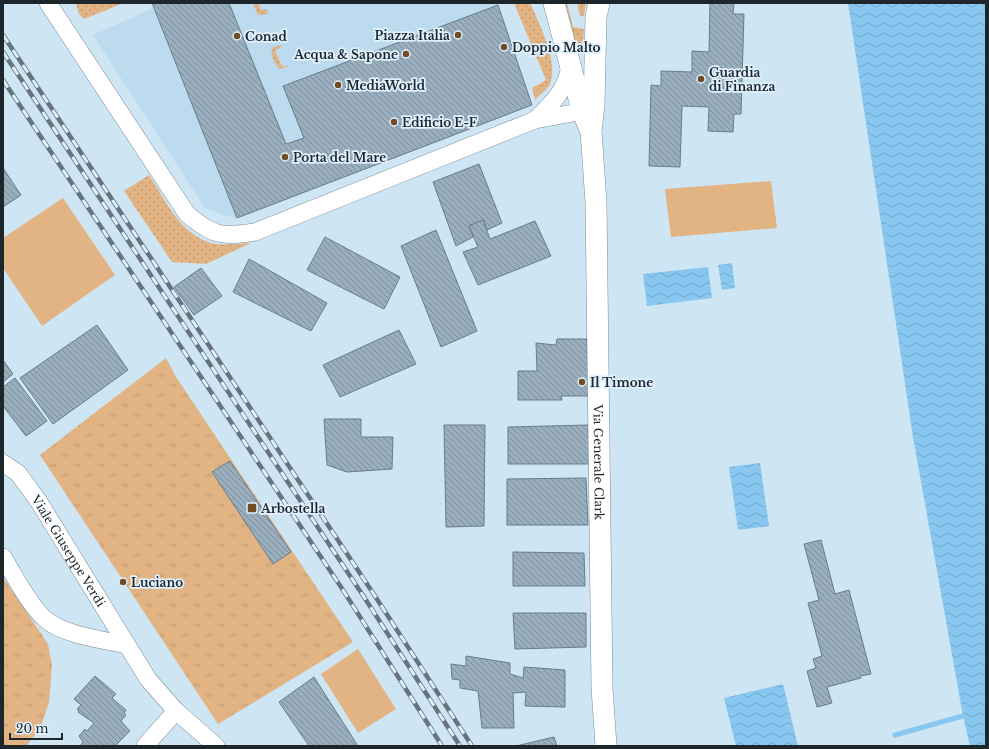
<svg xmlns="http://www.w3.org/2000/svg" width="989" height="749" font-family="'Libre Baskerville',serif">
<defs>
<pattern id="grass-dots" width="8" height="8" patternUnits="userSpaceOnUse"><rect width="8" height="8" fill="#e3b483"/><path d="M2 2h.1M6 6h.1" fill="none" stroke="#c29b71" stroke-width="1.8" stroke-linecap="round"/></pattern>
<pattern id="park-tufts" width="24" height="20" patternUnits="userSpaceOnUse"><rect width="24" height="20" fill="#e3b483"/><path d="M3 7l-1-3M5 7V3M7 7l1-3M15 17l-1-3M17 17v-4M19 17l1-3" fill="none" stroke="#c29b71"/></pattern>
<pattern id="water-waves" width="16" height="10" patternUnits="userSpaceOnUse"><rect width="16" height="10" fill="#88c7ef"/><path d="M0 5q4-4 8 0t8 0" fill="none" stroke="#75abcd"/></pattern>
<pattern id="building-back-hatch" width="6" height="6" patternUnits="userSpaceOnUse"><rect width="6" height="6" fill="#99afbe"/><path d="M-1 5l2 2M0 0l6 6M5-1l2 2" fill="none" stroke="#7c8e9b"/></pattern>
</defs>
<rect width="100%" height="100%" fill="#cee5f4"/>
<path fill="#bddbef" d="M165 3H498L532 105 237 218 226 216 205 208 93 35Z"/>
<g fill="url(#grass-dots)">
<path d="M76 3H124L84 19 79 14Z"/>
<path d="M253 3H258L261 10 266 9 268 14 258 15Z"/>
<path d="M514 3H530C539 23 559 62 550 84 547 90 539 95 535 100L532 88 546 80Z"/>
<path d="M564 3H567L573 27 584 29 582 51 576 50Z"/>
<path d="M577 3H586L584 16H580Z"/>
<path d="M281 45 282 47 275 50 282 67 288 65 289 66 280 69C275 66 270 54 272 48Z"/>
<path d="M149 175C166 201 179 233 211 243 221 246 241 243 251 243L206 264 172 262 124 191Z"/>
</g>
<g fill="url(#park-tufts)">
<path d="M166 358 176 377 353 642 218 724 40 455Z"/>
<path d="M3 577 48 644 52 665 49 702 40 729 26 746H3Z"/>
</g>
<g fill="#e3b483">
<path d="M771 181 777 228 671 237 665 189Z"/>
<path d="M63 198 115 275 42 326 3 268V238Z"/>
<path d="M358 649 396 709 358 733 321 674Z"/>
</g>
<g fill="url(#water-waves)">
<path d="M848 3H986V746H970L963 716 913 437Z"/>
<path d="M732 263 735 288 722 290 718 265Z"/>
<path d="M708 267 712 298 647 306 643 274Z"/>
<path d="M760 463 769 526 738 530 729 467Z"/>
<path d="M783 684 798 746H736L724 698Z"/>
</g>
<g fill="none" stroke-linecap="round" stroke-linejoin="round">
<path stroke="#88c7ef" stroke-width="5" d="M895 735 963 716"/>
</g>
<g fill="url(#building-back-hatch)" stroke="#687d8b">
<path d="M152 3H229L286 144 304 138 283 86 498 5 532 105 237 218Z"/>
<path d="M710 3H734L733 14H744L741 114H734L733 132 708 131 709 107 682 106 680 167 649 166 651 85 661 86V71L692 72V51L709 52Z"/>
<path d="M479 164 502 223 487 230 483 220 469 226 473 237 456 246 433 182Z"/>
<path d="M3 168 21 195 3 207Z"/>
<path d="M483 220 490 239 535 221 551 256 478 285 463 252 478 247 469 226Z"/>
<path d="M436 230 477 331 441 347 401 246Z"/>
<path d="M325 237 400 277 384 309 307 270Z"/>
<path d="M249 259 327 303 311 331 233 292Z"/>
<path d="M201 268 222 296 194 315 174 287Z"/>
<path d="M97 325 128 370 53 424 20 378Z"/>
<path d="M399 330 416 364 340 397 323 365Z"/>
<path d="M557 339H587L588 396H561L562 400H518V371H537L536 343 556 345Z"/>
<path d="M3 360 13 374 3 382Z"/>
<path d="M15 378 47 421 26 436 3 406V387Z"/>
<path d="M324 419H361V437H393L392 469 347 472 327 465Z"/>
<path d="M444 425H485L484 526 446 527Z"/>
<path d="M588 425 589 464H508V427Z"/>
<path d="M230 461 291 552 273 564 212 472Z"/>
<path d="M586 478 588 525H507V479Z"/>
<path d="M821 540 835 594 849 590 871 674 860 676 861 678 827 687 832 703 817 707 807 671 816 668 813 659 822 656 808 603 819 600 804 544Z"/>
<path d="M513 552 584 553 585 586H513Z"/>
<path d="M513 613H586V647L515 649Z"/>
<path d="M466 656 510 663V674L523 678 524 667 565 670V707L525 706 526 692 513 693 514 728H482L478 691 460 688V680L452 679 451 664 466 666Z"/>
<path d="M95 676 116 694 112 698 126 710 124 713 126 715 121 721 130 731 116 745 118 746H80L83 742 79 736 85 729 87 731 94 723 78 712 79 711 77 709 81 705 74 699Z"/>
<path d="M314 677 358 746H309L279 702Z"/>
<path d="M554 737 557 746H516Z"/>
</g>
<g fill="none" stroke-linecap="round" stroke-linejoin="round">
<g stroke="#788d9c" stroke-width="18">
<g id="minor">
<path d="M48 3 187 214C213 236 221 237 255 232L535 120 573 113 582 110 592 102"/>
<path d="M535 120C552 104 568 88 570 64"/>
<path id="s1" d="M3 463 18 473 39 502 148 679 176 711 216 746"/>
<path d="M3 557C14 575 30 606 45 619 63 635 104 640 127 645"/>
<path d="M145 746 176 711"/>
</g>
</g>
<g stroke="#788d9c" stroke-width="22">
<g id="major">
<path d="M554 3 582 110 589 127"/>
<path id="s2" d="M599 3 596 17 594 106 591 131 596 202 602 688 606 746"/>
</g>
</g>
<use href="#minor" stroke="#fff" stroke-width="17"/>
<use href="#major" stroke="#fff" stroke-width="21"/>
<g stroke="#65747d" stroke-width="4.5">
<g id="rail">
<path d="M3 35 373 593 472 746"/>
<path d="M3 52 364 597 460 746"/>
<path d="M3 80 341 587 442 746"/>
</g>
</g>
<use href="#rail" stroke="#dff1fe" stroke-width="3" stroke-dasharray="9" stroke-linecap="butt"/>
</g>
<g fill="#704d26" stroke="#dff1fe" stroke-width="1.5">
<circle cx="458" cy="35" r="4"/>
<circle cx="237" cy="36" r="4"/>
<circle cx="504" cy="47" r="4"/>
<circle cx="406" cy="54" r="4"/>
<circle cx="701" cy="79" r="4"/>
<circle cx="338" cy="85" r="4"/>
<circle cx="394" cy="122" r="4"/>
<circle cx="285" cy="157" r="4"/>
<circle cx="582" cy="382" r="4"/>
<rect x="247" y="503" width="10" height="10" rx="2"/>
<circle cx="123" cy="582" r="4"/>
</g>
<g text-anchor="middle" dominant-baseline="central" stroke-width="3.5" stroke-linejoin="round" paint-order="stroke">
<g font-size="12" font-weight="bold" fill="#1d262b" stroke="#dff1fe" text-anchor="start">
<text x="450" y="35" text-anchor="end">Piazza Italia</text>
<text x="245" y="36">Conad</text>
<text x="512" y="47">Doppio Malto</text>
<text x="398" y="54" text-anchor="end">Acqua &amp; Sapone</text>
<text x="709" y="72">Guardia<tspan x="709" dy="14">di Finanza</tspan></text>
<text x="346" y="85">MediaWorld</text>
<text x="402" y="122">Edificio E-F</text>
<text x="293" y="157">Porta del Mare</text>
<text x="590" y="382">Il Timone</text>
<text x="261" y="508">Arbostella</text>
<text x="131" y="582">Luciano</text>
</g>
<g font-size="12" fill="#1d262b" stroke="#dff1fe">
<text stroke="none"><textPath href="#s2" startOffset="460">Via Generale Clark</textPath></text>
<text stroke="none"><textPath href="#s1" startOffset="111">Viale Giuseppe Verdi</textPath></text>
</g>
</g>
<rect width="989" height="749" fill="none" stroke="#1d262b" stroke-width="8"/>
<path d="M10 733v6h52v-6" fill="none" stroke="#1d262b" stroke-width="2"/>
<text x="16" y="733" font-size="12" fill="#1d262b" stroke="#dff1fe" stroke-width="3" paint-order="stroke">20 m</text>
</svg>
